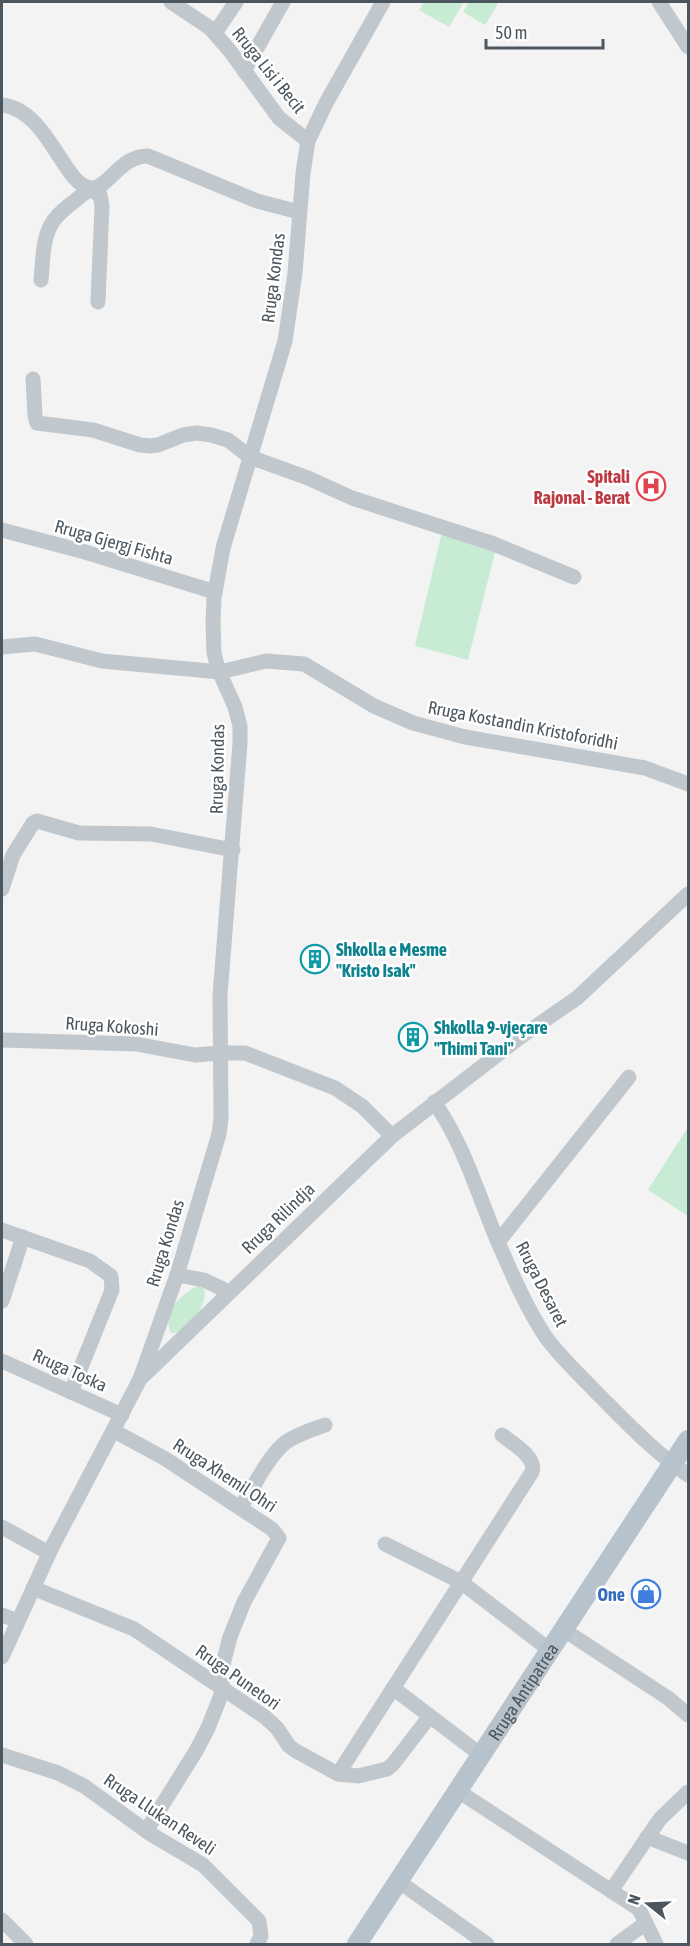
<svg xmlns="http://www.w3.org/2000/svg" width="690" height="1946" font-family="'Asap Condensed',sans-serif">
<rect width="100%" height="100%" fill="#f4f3f3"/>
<g fill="#c8ebd4">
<path d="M424 2H464L449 27 419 10Z"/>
<path d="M469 2H499L485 25 463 12Z"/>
<path d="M442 532 496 548 468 660 415 646Z"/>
<path d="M688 1127V1216L648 1190Z"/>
<path d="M198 1286 203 1288 205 1291C205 1308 190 1333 171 1333 161 1313 181 1293 198 1286Z"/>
</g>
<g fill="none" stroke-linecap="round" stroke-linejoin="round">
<g stroke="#c0c7cd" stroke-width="15">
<path d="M171 2 210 28 230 51 279 118 308 141"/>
<path d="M659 2 688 47"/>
<path d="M215 33 236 2"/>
<path d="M244 71 283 2"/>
<path d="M2 105C48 110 63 184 90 188 107 191 120 155 148 156L257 201 299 212"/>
<path d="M41 280C43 261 42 236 54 220 62 209 75 201 86 192L88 188 100 195 102 206 98 302"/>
<path d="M33 379 35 416 37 423 93 430 140 445 150 446 158 445 183 435 197 433 211 435 228 440 250 457 308 478 352 498 494 544 574 577"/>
<path d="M2 530 85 552 215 592"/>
<path d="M2 647 35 644 102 661 220 672 266 661 304 664 374 706 413 723 465 737 645 768 688 784"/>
<path d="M2 889 13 855 33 823 37 821 79 833 151 834 233 850"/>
<path d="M2 1040 136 1044 195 1055 219 1053H245L335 1088 362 1106 392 1136"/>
<path d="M434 1102C464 1144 478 1195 498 1242 512 1274 526 1307 545 1336 560 1357 580 1375 597 1393 626 1422 654 1452 688 1475"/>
<path d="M2 1230 90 1261 111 1276 112 1290 71 1392"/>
<path d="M498 1242 629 1077"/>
<path d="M177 1275 204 1280 229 1292"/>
<path d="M2 1301 23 1237"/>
<path d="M2 1361 122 1415"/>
<path d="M140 1379 177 1275 219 1134 221 1119 220 995 240 743V726L235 707 218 669 214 653 213 622 214 598 223 548 285 341 295 273 303 173 308 141 326 103 383 2"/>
<path d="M114 1431 164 1458 272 1529 279 1538 244 1602 230 1637 224 1660 221 1695 208 1728 196 1751 146 1831"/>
<path d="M240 1508C253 1489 268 1456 286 1442 298 1434 311 1430 325 1425"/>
<path d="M2 1527 49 1553"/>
<path d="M385 1544 461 1582 551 1651"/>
<path d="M33 1588 134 1629 265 1717 277 1728 289 1746 296 1751 338 1774 358 1776 387 1769 393 1764 430 1716"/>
<path d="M2 1615 18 1621"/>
<path d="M564 1630 668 1698 688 1715"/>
<path d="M2 1657 52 1547 140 1379 392 1136 519 1038 577 998 688 894"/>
<path d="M393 1688 481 1755"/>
<path d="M2 1755 58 1773 84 1786 149 1833 203 1865 259 1921 261 1936 257 1944"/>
<path d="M338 1774 532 1472C537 1457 513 1444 502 1435"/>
<path d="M458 1791 639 1909 656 1944"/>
<path d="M647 1837 688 1853"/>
<path d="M398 1881 487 1944"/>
<path d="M611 1891 660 1819 688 1792"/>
<path d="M2 1920 26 1944"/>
<path d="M617 1944 646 1923"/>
</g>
<path stroke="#b6c3cd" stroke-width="20" id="s1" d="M357 1944 688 1440"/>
</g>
<defs>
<g id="hospital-ring" transform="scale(1.5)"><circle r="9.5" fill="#fff" stroke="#e0444e" stroke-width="1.5"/><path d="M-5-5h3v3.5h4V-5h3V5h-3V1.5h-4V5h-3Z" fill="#e0444e"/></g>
<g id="building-ring" transform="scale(1.5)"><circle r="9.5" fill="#fff" stroke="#0f9aa8" stroke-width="1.5"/><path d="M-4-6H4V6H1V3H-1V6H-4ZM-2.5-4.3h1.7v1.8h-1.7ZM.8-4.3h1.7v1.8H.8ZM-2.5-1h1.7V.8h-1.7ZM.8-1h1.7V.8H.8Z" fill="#0f9aa8"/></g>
<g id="shop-ring" transform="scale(1.5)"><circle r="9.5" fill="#fff" stroke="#3f7fe0" stroke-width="1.5"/><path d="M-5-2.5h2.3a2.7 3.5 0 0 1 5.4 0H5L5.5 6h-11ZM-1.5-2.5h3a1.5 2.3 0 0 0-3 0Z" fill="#3f7fe0"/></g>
</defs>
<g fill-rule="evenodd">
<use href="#hospital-ring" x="651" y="486"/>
<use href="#building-ring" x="315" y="959"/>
<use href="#building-ring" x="413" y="1037"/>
<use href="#shop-ring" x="646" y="1594"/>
</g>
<g text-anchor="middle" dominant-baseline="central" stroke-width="5" stroke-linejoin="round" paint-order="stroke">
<g font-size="18" fill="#4c565e" stroke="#fff">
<text transform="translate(269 70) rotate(51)">Rruga Lisi i Becit</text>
<text transform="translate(273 278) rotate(-83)">Rruga Kondas</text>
<text transform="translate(114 542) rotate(16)">Rruga Gjergj Fishta</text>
<text transform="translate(523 725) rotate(11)">Rruga Kostandin Kristoforidhi</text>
<text transform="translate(217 769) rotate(-89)">Rruga Kondas</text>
<text transform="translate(112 1026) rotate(4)">Rruga Kokoshi</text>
<text transform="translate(278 1218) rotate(-44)">Rruga Rilindja</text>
<text transform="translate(165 1243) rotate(-73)">Rruga Kondas</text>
<text transform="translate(542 1284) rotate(63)">Rruga Desaret</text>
<text transform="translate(70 1370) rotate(24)">Rruga Toska</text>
<text transform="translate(225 1475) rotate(33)">Rruga Xhemil Ohri</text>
<text transform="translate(238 1677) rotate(35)">Rruga Punetori</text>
<text stroke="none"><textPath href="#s1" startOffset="302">Rruga Antipatrea</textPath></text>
<text transform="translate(160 1814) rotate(34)">Rruga Llukan Reveli</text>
</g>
<g font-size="18" font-weight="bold" fill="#be3a42" stroke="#fff" text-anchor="end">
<text x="630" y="476">Spitali<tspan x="630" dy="21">Rajonal - Berat</tspan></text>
</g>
<g font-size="18" font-weight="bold" fill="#0d838f" stroke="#fff" text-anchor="start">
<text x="336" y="949">Shkolla e Mesme<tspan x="336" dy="21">"Kristo Isak"</tspan></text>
<text x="434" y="1027">Shkolla 9-vjeçare<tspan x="434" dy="21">"Thimi Tani"</tspan></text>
</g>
<g font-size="18" font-weight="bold" fill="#366cbe" stroke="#fff" text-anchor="end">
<text x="625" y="1594">One</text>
</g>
</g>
<rect width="690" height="1946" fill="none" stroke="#4c565e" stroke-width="6"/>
<g transform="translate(648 1904) rotate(288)" stroke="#ffffff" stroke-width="4.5" paint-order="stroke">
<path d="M0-4.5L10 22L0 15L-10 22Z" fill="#4c565e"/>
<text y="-9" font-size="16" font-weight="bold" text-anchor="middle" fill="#4c565e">N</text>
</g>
<path d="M486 39v9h117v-9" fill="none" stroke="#4c565e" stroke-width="3"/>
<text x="495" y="39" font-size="18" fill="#4c565e" stroke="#ffffff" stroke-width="4.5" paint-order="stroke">50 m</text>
</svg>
